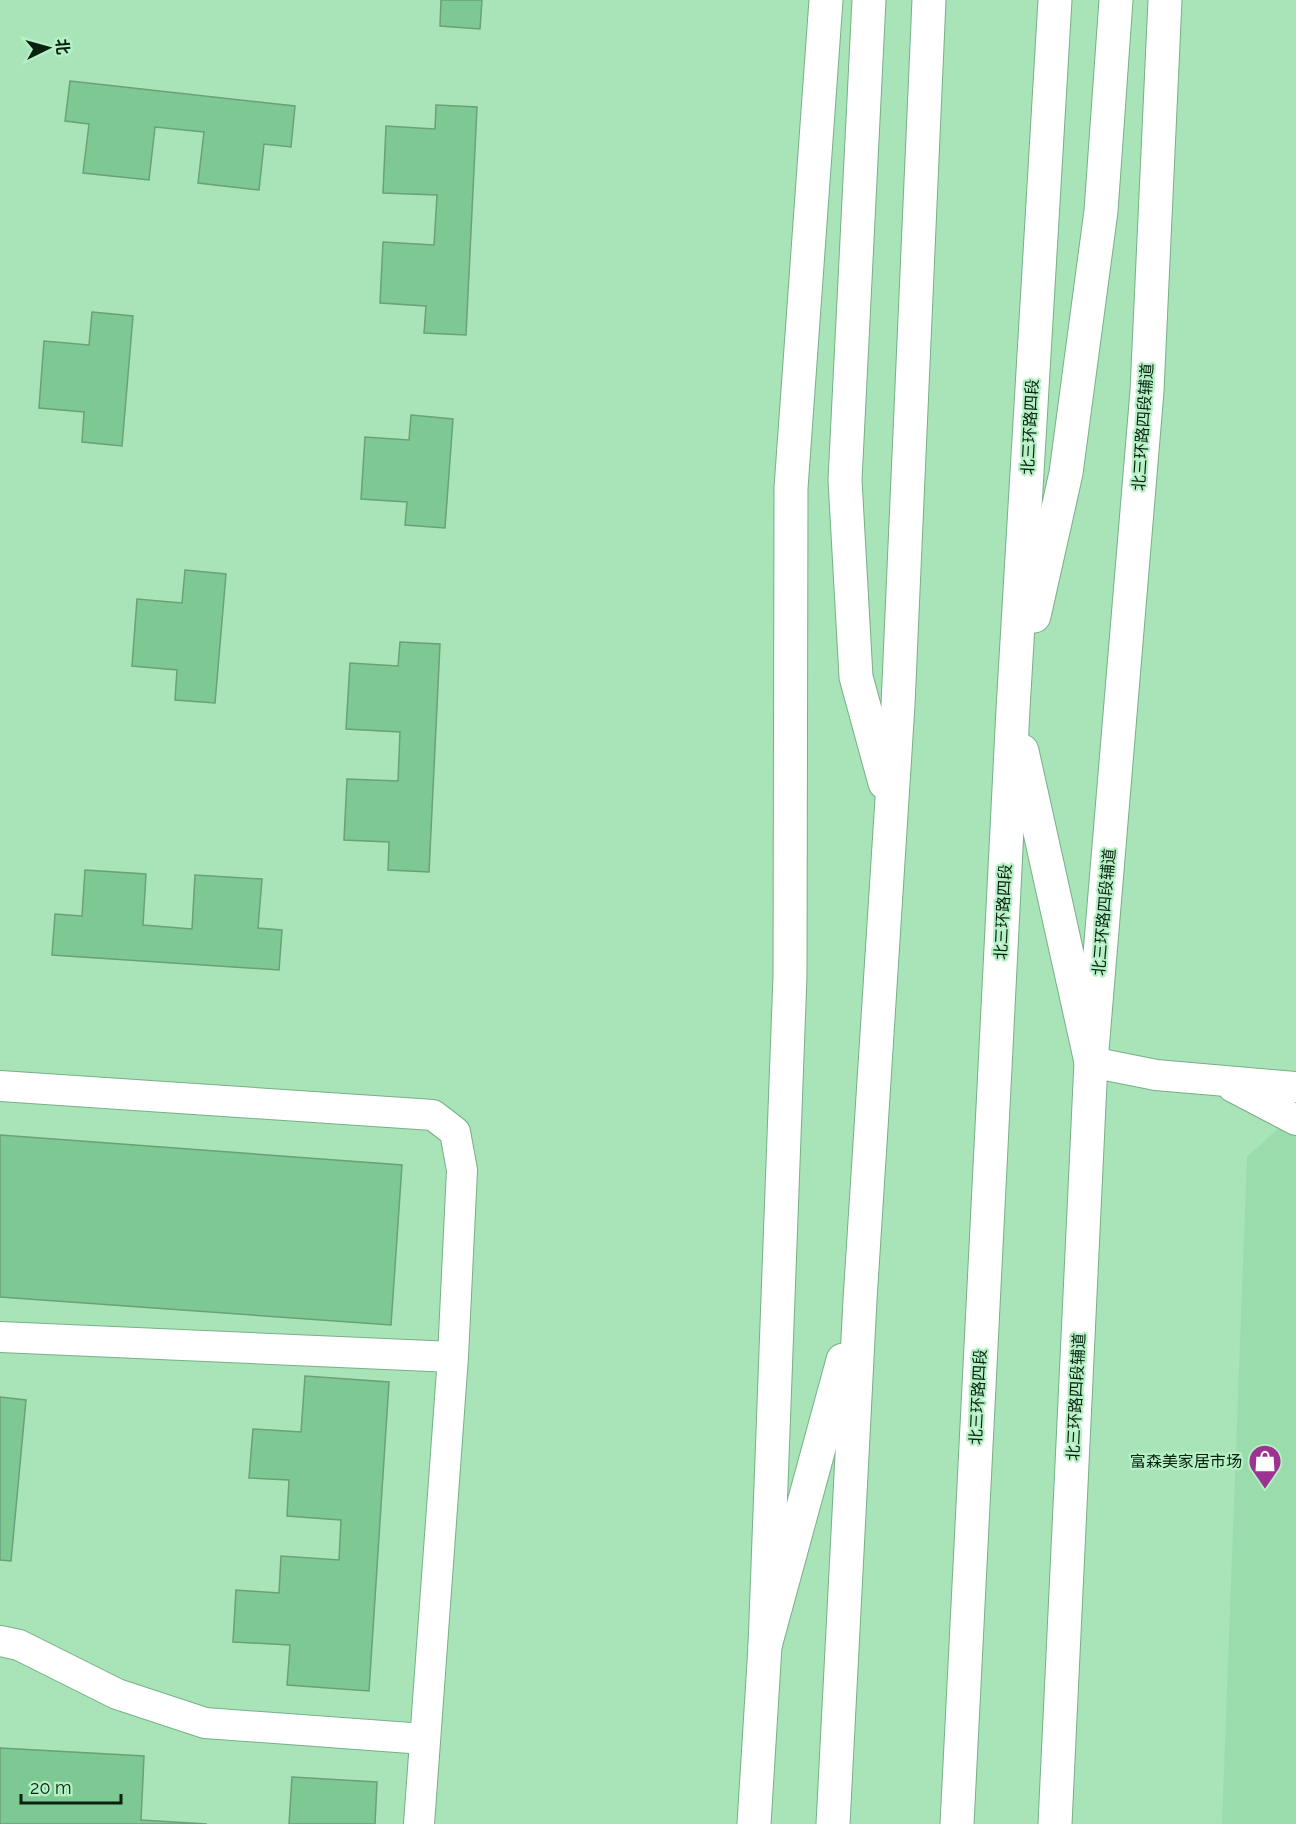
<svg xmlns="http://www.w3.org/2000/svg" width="1296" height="1824" font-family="Raleway,'Noto Sans SC',sans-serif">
<rect width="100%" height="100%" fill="#a9e3b8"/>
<path fill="#9adcac" d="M1296 1112V1824H1222L1247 1157Z"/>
<g fill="#7ec993" stroke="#69a178" stroke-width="1.5">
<path d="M441 0H482L480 29 440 26Z"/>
<path d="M70 81 295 106 291 147 264 144 259 190 198 183 204 132 155 127 149 180 83 173 89 124 65 121Z"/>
<path d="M436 105 477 107 466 335 424 333 426 306 380 303 383 242 434 245 437 195 383 193 386 126 435 129Z"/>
<path d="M92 312 133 316 122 446 82 442 84 412 39 408 44 341 89 345Z"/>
<path d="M411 415 453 419 445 528 405 525 407 502 361 499 365 437 409 440Z"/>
<path d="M185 570 226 574 215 703 175 700 177 670 132 666 137 599 182 603Z"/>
<path d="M400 642 440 644 429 872 388 870 389 842 344 840 347 779 398 781 400 732 346 729 350 663 398 666Z"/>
<path d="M85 870 146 874 143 925 192 929 195 875 262 879 258 928 282 930 279 970 52 955 55 914 82 916Z"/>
<path d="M0 1135 402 1165 391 1325 0 1297Z"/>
<path d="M305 1376 389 1382 369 1691 287 1685 290 1645 233 1642 236 1590 279 1593 281 1556 339 1560 341 1520 287 1516 289 1480 249 1478 253 1429 301 1432Z"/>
<path d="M0 1397 26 1400 11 1561 0 1560Z"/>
<path d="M0 1748 144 1756 141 1820 207 1824H0Z"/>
<path d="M292 1777 377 1782 375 1824H289Z"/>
</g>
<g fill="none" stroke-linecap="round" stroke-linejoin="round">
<g stroke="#77b087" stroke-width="32">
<g id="street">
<path d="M1091 1062 1156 1075 1296 1087"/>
<path d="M0 1086 433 1115 455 1132 462 1170 453 1357 419 1824"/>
<path d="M1233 1087 1296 1120"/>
<path d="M0 1337 453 1357"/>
<path d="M0 1641 19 1645 117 1694 205 1723 424 1739"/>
</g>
</g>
<g stroke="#77b087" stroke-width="35">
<g id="secondary">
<path d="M754 1824 765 1646 790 976 791 488 826 0"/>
<path d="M1055 1824 1091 1062 1147 391 1165 0"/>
</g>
</g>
<g stroke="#77b087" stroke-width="35">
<g id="highway">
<path d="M869 0 845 480 856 677 885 783"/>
<path d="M1034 616 1066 473 1101 211 1116 0"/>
<path d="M1022 751 1091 1062"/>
<path d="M765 1646 843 1360"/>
<path d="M833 1824 860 1300 898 705 929 0"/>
<path d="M957 1824 1013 709 1055 0"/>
</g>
</g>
<use href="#street" stroke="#fff" stroke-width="30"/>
<use href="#secondary" stroke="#fff" stroke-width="33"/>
<use href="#highway" stroke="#fff" stroke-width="33"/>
</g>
<defs>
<g id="shop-pin" transform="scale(1.725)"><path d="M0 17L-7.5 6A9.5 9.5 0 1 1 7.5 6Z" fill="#9e3293" stroke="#b6f1c5"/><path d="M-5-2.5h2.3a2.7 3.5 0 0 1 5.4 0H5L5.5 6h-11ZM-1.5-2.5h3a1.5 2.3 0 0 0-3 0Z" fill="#fff"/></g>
</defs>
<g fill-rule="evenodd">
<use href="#shop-pin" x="1265" y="1461"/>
</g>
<g text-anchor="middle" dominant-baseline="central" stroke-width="4.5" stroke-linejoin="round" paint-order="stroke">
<g font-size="16" fill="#092111" stroke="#b6f1c5">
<text transform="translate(1030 427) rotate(-87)">北三环路四段</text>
<text transform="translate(1143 427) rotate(-86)">北三环路四段辅道</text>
<text transform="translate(1003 912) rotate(-87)">北三环路四段</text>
<text transform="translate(1104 912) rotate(-85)">北三环路四段辅道</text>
<text transform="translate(978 1397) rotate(-87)">北三环路四段</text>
<text transform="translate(1076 1397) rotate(-87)">北三环路四段辅道</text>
</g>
<g font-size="16" fill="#092111" stroke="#b6f1c5" text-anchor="end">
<text x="1242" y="1461">富森美家居市场</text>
</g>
</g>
<g transform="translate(48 48) rotate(85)" stroke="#b6f1c5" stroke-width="4.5" paint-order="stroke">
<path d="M0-4.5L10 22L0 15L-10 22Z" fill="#092111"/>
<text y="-9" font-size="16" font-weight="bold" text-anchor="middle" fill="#092111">北</text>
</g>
<path d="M21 1794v9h100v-9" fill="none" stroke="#092111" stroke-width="3"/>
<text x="30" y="1794" font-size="18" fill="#092111" stroke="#b6f1c5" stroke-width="4.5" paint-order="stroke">20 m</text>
</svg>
